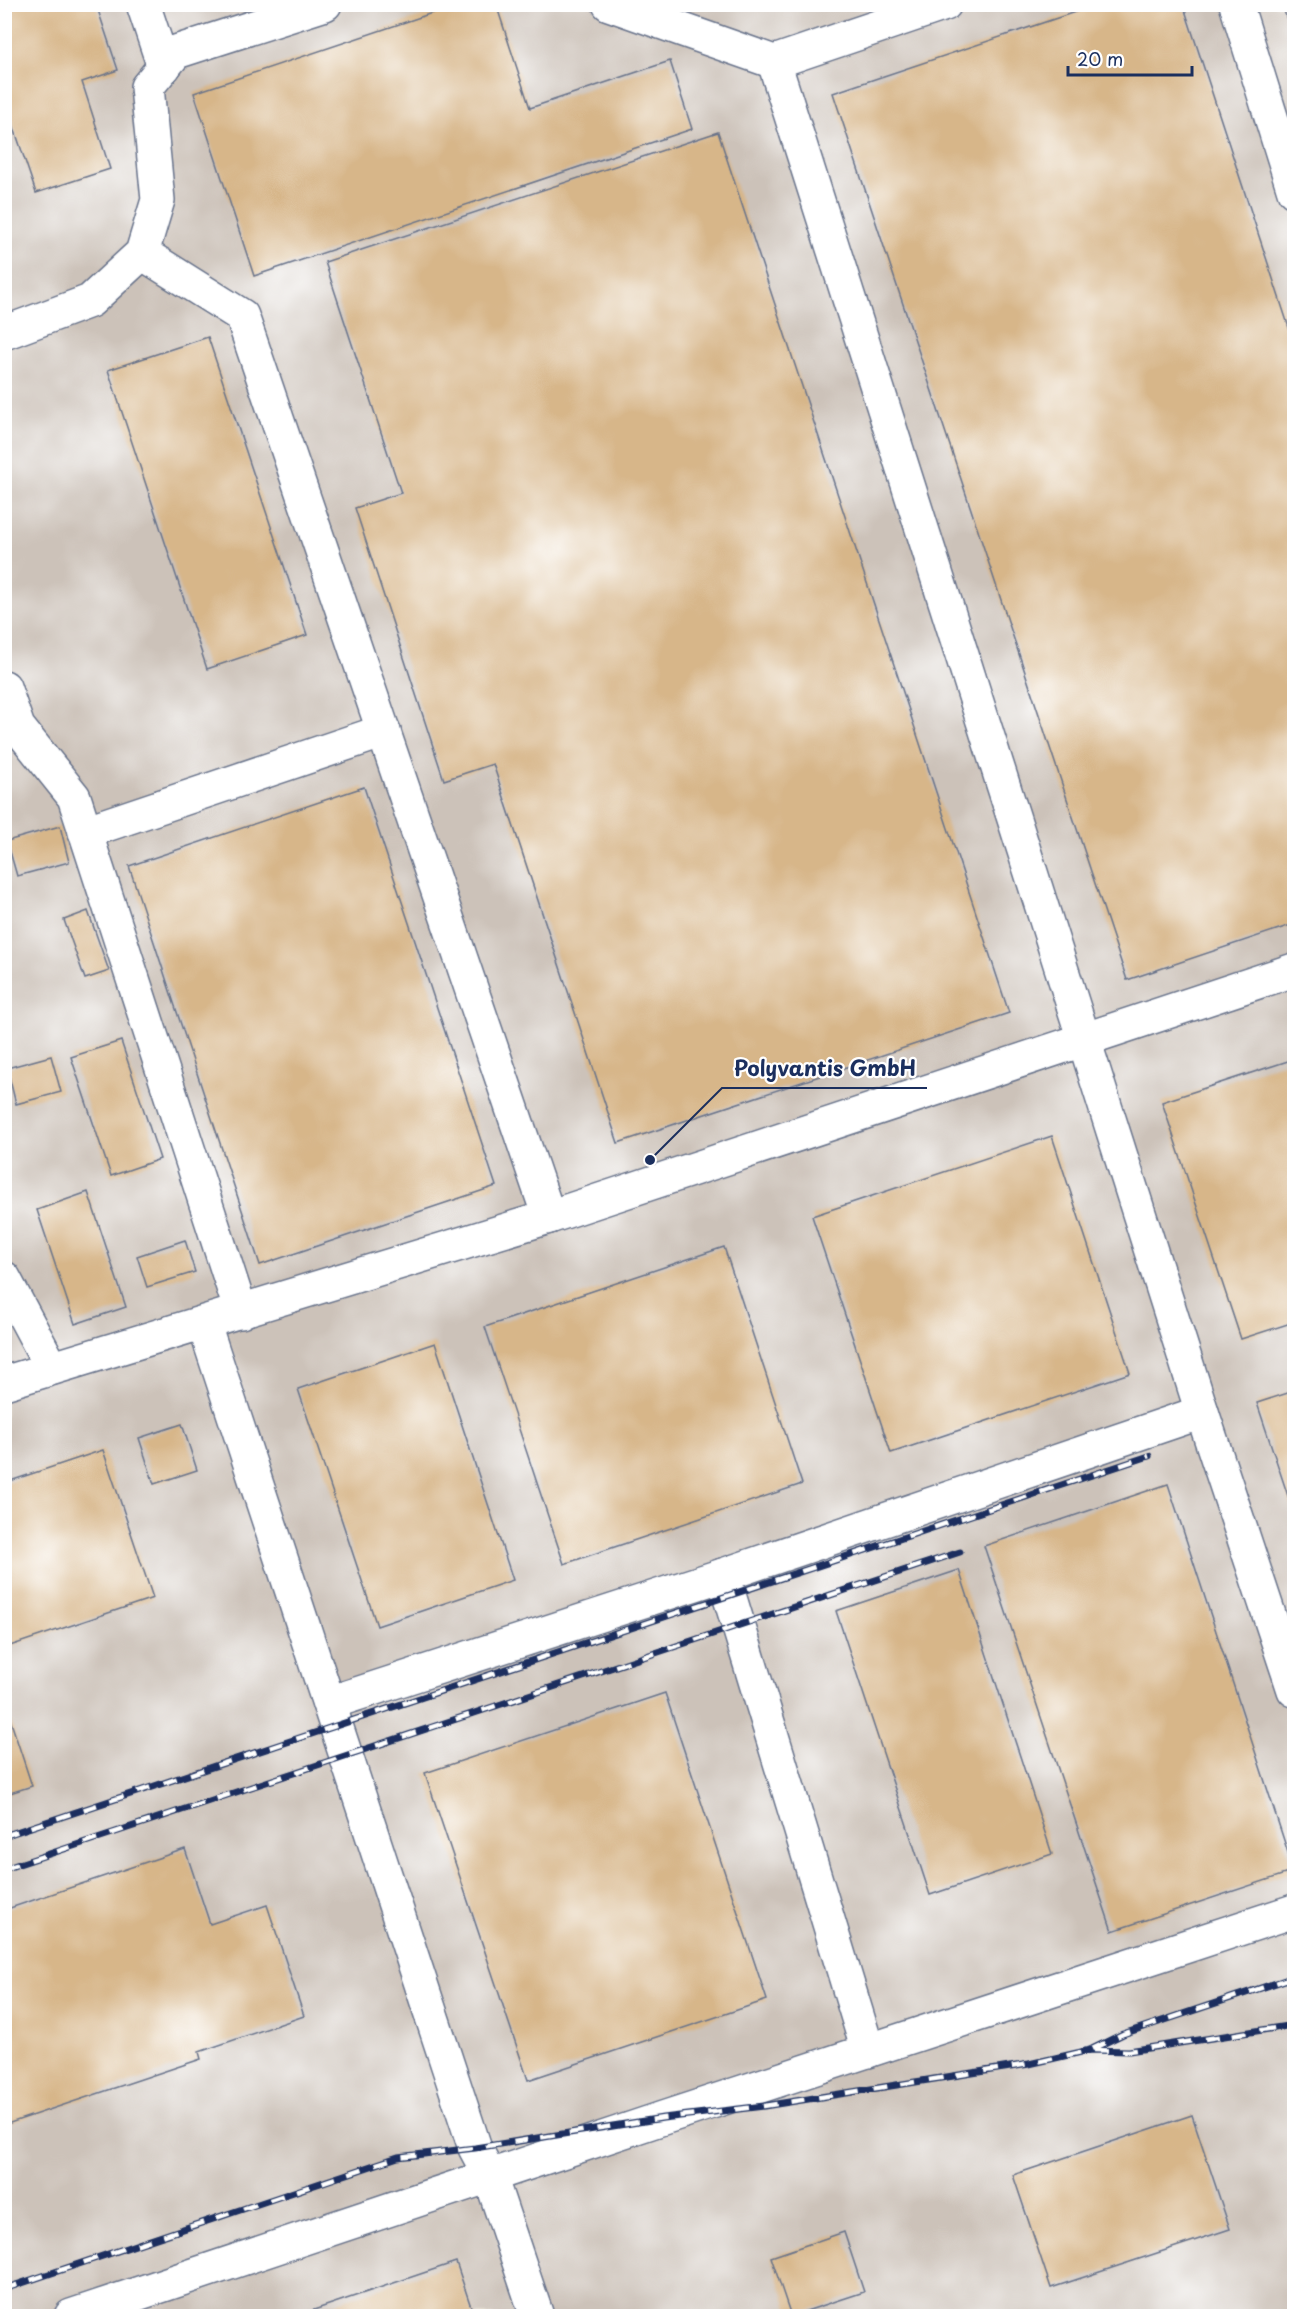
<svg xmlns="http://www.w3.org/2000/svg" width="1299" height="2321" font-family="'Playpen Sans',sans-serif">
<rect width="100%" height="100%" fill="#fff"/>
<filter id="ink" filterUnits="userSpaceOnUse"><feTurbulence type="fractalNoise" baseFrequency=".0167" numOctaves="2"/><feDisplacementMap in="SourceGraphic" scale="12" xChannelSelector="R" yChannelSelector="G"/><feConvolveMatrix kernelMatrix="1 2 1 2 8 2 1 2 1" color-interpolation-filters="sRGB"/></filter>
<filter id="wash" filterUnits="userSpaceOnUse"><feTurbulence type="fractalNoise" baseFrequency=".008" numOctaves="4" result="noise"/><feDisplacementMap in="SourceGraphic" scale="24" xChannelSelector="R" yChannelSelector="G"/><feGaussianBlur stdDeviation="1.35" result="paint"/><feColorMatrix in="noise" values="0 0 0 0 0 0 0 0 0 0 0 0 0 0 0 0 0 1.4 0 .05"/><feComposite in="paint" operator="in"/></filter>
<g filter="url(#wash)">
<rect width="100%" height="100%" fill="#f4eedc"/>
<rect fill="#ccc2b9" x="5" y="5" width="1289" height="2311"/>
<g id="blocks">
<g fill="#d7b689">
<path d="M4 4H96L118 70 82 82 110 169 36 193 7 107 4 108Z"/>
<path d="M459 4H496L530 108 670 61 692 129 254 276 194 93Z"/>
<path d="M1099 4H1183L1294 343V924L1127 980 833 93Z"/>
<path d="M1282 4H1294V42Z"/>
<path d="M718 132 1009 1013 618 1143 493 764 444 780 355 508 401 493 325 262Z"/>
<path d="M208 337 307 635 207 669 108 370Z"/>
<path d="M364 787 496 1186 260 1265 129 866Z"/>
<path d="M60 826 69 862 17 876 7 841Z"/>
<path d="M88 911 109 971 85 979 64 920Z"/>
<path d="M121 1041 160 1159 111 1176 71 1057Z"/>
<path d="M51 1056 61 1092 16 1104 7 1068Z"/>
<path d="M1294 1059V1322L1241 1339 1162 1102Z"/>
<path d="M1052 1136 1130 1373 891 1453 812 1216Z"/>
<path d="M88 1192 126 1307 75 1324 37 1210Z"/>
<path d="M185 1240 195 1272 147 1287 137 1256Z"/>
<path d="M724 1247 802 1484 564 1564 485 1327Z"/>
<path d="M435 1343 513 1580 377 1626 298 1389Z"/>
<path d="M1294 1391V1514L1257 1403Z"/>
<path d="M182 1424 197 1470 154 1484 139 1438Z"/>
<path d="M103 1450 153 1598 4 1648V1483Z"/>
<path d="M1168 1484 1294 1871 1112 1931 984 1546Z"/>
<path d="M959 1570 1052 1854 930 1895 836 1611Z"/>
<path d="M665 1693 767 2000 528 2080 425 1773Z"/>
<path d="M7 1710 32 1786 4 1795V1711Z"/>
<path d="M185 1849 210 1924 267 1905 304 2016 199 2052 201 2059 4 2125V1910Z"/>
<path d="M1192 2115 1230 2229 1051 2288 1013 2175Z"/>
<path d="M844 2232 864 2292 791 2316 771 2257Z"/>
<path d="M456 2262 474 2316H296Z"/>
</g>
</g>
</g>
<g filter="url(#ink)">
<use href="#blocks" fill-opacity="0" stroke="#67728a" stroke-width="1.5"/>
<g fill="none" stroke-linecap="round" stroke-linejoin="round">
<g stroke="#67728a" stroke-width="36">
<g id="minor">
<path d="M143 4 164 67"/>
<path d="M609 4 774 62 945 4"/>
<path d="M1236 4 1294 191"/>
<path d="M774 62 1202 1412 1294 1690"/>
<path d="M142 253 242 316 549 1217"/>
<path d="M4 333 90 301 142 253 158 200 147 87 176 52 325 4"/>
<path d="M4 687 18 727 74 797 241 1312"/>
<path d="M85 832 384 731"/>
<path d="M4 1278 52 1368"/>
<path d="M204 1324 475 2148 490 2176 537 2316"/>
<path d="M4 1383 549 1217 1294 970"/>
<path d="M723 1575 868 2051"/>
<path d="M329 1703 723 1575 1202 1412"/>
<path d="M71 2316 663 2118 1294 1911"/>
</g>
</g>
<use href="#minor" stroke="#fff" stroke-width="33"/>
<g stroke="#1b2f5e" stroke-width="7">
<g id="rail">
<path d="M4 1836 1149 1456"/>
<path d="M4 1869 960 1552"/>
<path d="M1092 2049 1123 2034 1294 1977"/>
<path d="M4 2289 398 2157 475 2148 663 2118 764 2106 1029 2064 1090 2050 1129 2051 1294 2025"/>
</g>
</g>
<use href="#rail" stroke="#fff" stroke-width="4.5" stroke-dasharray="14" stroke-linecap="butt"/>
</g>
</g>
<path fill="none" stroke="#1b2f5e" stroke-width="2" d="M650 1160L722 1088H927"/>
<circle fill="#1b2f5e" stroke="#fff" stroke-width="2" cx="650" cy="1160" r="6"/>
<g font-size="21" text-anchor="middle" font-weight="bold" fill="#1b2f5e" stroke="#fff" stroke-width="4.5" stroke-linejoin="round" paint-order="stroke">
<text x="825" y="1076">Polyvantis GmbH</text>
</g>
<rect width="1299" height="2321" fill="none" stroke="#fff" stroke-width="24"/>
<path d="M1068 66v9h124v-9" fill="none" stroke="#1b2f5e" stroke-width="3"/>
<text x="1077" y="66" font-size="18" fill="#1b2f5e" stroke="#ffffff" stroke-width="4.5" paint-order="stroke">20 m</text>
</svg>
